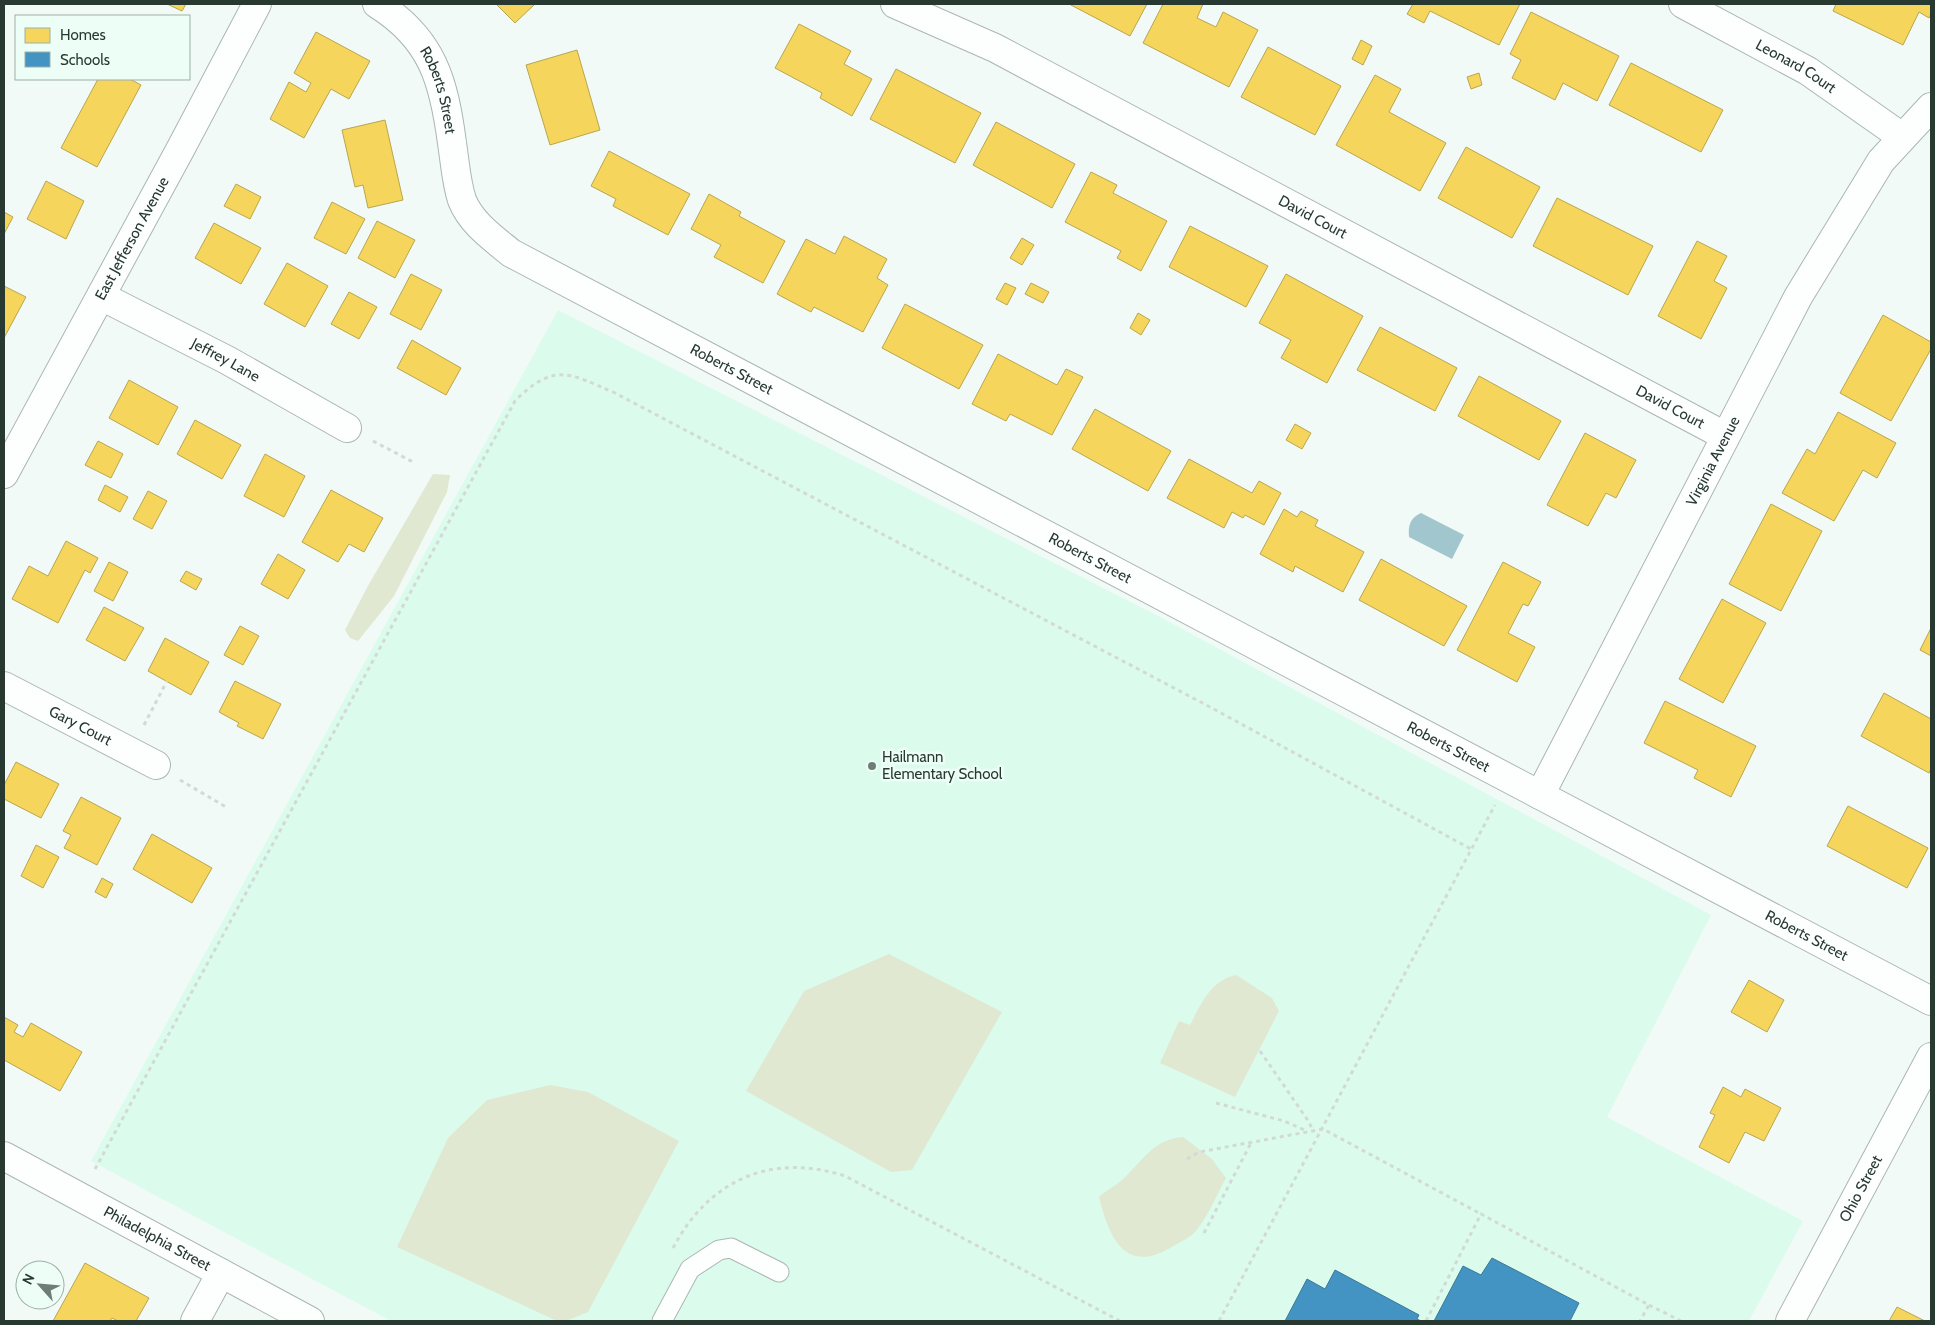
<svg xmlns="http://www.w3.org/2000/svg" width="1935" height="1325" font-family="Cabin,sans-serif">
<rect width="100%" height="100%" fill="#f1faf6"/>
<path fill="#dbfced" d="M558 310 1162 618 1711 915 1607 1117 1803 1221 1749 1321H391L91 1161Z"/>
<g fill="#e0e8d2">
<path d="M433 474 450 475 447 492 394 596 358 641 350 638 345 630 369 584Z"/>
<path d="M889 954 1002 1012 912 1170 891 1172 746 1091 804 991Z"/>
<path d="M1236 975 1272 998 1279 1011 1235 1097 1160 1063 1179 1021 1190 1025C1201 1004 1211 980 1236 975Z"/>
<path d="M550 1085 588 1092 679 1141 588 1312 566 1321H557L397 1247 448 1138 487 1100Z"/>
<path d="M1183 1137 1212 1159 1226 1178C1217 1194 1207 1219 1195 1232 1190 1238 1179 1242 1172 1247 1125 1275 1109 1238 1099 1197 1106 1190 1114 1187 1121 1181 1142 1162 1153 1139 1183 1137Z"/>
</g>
<path fill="#a2c6ce" d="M1421 513 1464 535 1452 559 1409 537C1408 525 1410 518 1421 513Z"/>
<g fill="#f6d55c" stroke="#b8a64f">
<path d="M167 4H186L182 11Z"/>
<path d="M496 4H535L515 23Z"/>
<path d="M1069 4H1147L1130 36Z"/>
<path d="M1163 4H1203L1197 18 1216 27 1223 12 1258 30 1229 87 1143 43Z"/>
<path d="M1413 4H1520L1499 45 1430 11 1424 23 1407 14Z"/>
<path d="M1836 4H1931V14L1929 18 1919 12 1903 45 1833 11Z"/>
<path d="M1531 12 1619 56 1597 101 1563 83 1555 100 1512 78 1521 60 1510 54Z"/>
<path d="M799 24 851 51 844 64 872 79 852 116 820 98 822 93 775 68Z"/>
<path d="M316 32 370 61 349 99 331 89 304 138 270 119 289 82 306 92 311 83 294 73Z"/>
<path d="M1361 40 1372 46 1363 65 1352 59Z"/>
<path d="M1268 47 1341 86 1315 135 1241 97Z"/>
<path d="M577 50 600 130 550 145 526 65Z"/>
<path d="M1631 63 1723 110 1701 152 1609 105Z"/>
<path d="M896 69 981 113 955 163 870 119Z"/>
<path d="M1479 73 1482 85 1471 89 1467 77Z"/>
<path d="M1375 75 1401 89 1389 112 1446 143 1420 191 1336 145Z"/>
<path d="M98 79H130L141 85 97 167 61 148Z"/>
<path d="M385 120 403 200 368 208 363 185 355 187 342 130Z"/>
<path d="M996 122 1075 164 1052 208 973 165Z"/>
<path d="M1466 147 1540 187 1512 238 1438 198Z"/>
<path d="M609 151 690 194 668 235 613 206 616 199 591 186Z"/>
<path d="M1091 172 1117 185 1113 193 1167 221 1141 271 1117 258 1121 251 1065 222Z"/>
<path d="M46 181 84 201 66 239 27 219Z"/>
<path d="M236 184 261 197 250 219 224 206Z"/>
<path d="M709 194 741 212 739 216 785 241 763 283 714 257 721 245 691 229Z"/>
<path d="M1557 198 1653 246 1628 295 1533 246Z"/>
<path d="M332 202 365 219 346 254 314 238Z"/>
<path d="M4 212 13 217 4 234Z"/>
<path d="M377 221 415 240 395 278 358 258Z"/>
<path d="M214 223 261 248 241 284 195 258Z"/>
<path d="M1190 226 1268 266 1246 307 1169 267Z"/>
<path d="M844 236 887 259 877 278 888 285 863 332 814 307 811 312 777 294 806 239 835 254Z"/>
<path d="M1022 238 1034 245 1022 265 1010 258Z"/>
<path d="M1697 241 1727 256 1714 281 1727 288 1701 339 1658 316Z"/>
<path d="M287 263 328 286 305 327 264 304Z"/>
<path d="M411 274 442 290 421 330 390 314Z"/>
<path d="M1286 274 1363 316 1327 383 1281 358 1291 340 1259 323Z"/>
<path d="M1005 283 1016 288 1007 305 996 299Z"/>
<path d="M1031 283 1049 292 1043 303 1025 294Z"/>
<path d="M4 286 26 297 4 338Z"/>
<path d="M349 292 377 307 359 339 331 324Z"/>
<path d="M905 304 983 345 959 389 882 348Z"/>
<path d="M1138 313 1150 320 1141 335 1130 328Z"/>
<path d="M1883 315 1931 342V349L1891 421 1840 393Z"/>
<path d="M1380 327 1457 368 1435 411 1357 370Z"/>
<path d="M412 340 461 368 446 395 397 368Z"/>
<path d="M998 354 1057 385 1066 369 1083 377 1052 435 1010 414 1006 421 972 404Z"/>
<path d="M1479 376 1561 421 1539 460 1458 416Z"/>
<path d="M129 380 178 407 158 445 109 418Z"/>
<path d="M1095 409 1171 451 1148 491 1072 449Z"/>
<path d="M1838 412 1896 443 1877 478 1863 470 1834 521 1782 493 1807 449 1815 454Z"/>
<path d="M195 420 241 445 222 479 177 454Z"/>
<path d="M1295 424 1311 433 1302 449 1286 440Z"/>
<path d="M1585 433 1636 460 1616 498 1606 493 1588 526 1547 505Z"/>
<path d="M98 441 123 454 111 478 85 465Z"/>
<path d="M265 454 305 476 284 517 244 496Z"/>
<path d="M1189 459 1252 493 1259 481 1281 493 1264 525 1245 515 1243 518 1232 512 1224 528 1167 498Z"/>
<path d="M105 485 128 497 120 512 98 500Z"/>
<path d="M331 490 383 518 364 552 349 544 338 562 302 542Z"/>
<path d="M148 491 167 501 152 529 133 519Z"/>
<path d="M1771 504 1822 531 1781 611 1729 584Z"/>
<path d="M1284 509 1297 517 1301 511 1318 520 1315 526 1364 552 1343 592 1295 566 1293 572 1260 554Z"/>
<path d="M66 541 98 558 90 573 85 570 58 623 12 599 29 566 48 576Z"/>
<path d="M278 554 305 570 288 599 261 584Z"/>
<path d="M1381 559 1467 606 1444 646 1359 600Z"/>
<path d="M109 562 128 572 113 601 94 591Z"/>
<path d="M1503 562 1541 582 1528 606 1523 604 1508 633 1535 647 1517 682 1457 650Z"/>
<path d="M186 571 202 579 196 590 180 581Z"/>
<path d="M1722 599 1766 623 1723 703 1679 679Z"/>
<path d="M104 607 144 628 125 661 86 640Z"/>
<path d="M240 626 259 636 243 665 224 655Z"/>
<path d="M1931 628V656L1920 650Z"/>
<path d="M165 638 209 662 191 695 148 671Z"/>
<path d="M235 681 281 704 263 739 237 726 239 723 219 712Z"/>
<path d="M1884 693 1931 719V769L1929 773 1861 736Z"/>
<path d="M1665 701 1756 746 1731 797 1694 778 1698 770 1644 743Z"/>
<path d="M16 762 59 784 41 818 4 799V785Z"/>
<path d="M81 797 121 818 97 865 64 848 71 835 63 831Z"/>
<path d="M1848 806 1928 848 1907 888 1827 846Z"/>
<path d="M152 834 212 868 192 903 133 869Z"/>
<path d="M36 845 59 857 43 888 21 876Z"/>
<path d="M102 878 113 884 106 898 95 892Z"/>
<path d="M1749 980 1784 1000 1767 1032 1731 1012Z"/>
<path d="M4 1017 18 1025 14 1032 23 1037 31 1023 82 1052 60 1091 4 1060Z"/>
<path d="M1723 1087 1741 1097 1745 1089 1781 1108 1764 1141 1745 1132 1729 1163 1699 1147 1715 1115 1710 1113Z"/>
<path d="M85 1263 149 1298 136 1321H118L112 1318 110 1321H53Z"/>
<path d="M1897 1307 1925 1321H1889Z"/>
</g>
<g fill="#4393c3" stroke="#3b7898">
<path d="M1492 1258 1579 1303 1570 1321H1434L1463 1266 1481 1275Z"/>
<path d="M1335 1270 1419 1315 1417 1319 1421 1321H1285L1307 1279 1325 1289Z"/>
</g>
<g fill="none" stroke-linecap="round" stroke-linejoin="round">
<g stroke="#abb6b2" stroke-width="21">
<path id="service" d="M662 1321 690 1269 719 1250 731 1248 779 1272"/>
</g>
<g stroke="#abb6b2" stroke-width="30">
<g id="minor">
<path id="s1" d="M377 4C433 39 444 82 452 143 455 162 456 182 462 200 471 223 493 238 511 253L1931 1001"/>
<path id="s2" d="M895 4 995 48 1725 436"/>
<path id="s3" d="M1683 4 1808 71 1902 137"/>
<path id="s4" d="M101 296 227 360 347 428"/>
<path id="s5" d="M4 686 156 765"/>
<path id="s6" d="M1540 795 1798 297 1881 161 1931 107"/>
<path id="s7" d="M4 1156 310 1321"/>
<path d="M195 1321 221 1273"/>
</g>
</g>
<g stroke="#abb6b2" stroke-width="30">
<g id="tertiary">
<path id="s8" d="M4 474 181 148 257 4"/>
<path id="s9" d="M1790 1321 1931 1057"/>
</g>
</g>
<g stroke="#d3d9d6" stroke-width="3" stroke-dasharray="4 4" stroke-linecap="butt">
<path d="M373 441 413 462"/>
<path d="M144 725 167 681"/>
<path d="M180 780 226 807"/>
<path d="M1260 1051 1309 1122 1313 1131"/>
<path d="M1216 1103 1284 1121 1307 1131"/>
<path d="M1187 1159 1199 1152 1323 1129 1481 1214"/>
<path d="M95 1169 515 401C554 362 569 373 615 393L1210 707 1471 849"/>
<path d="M1204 1233 1251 1143"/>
<path d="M673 1248C709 1180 771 1152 845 1176L1120 1321"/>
<path d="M1649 1305 1681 1321"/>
<path d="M1219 1321 1495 805"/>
<path d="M1426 1321 1481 1214 1649 1305 1640 1321"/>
</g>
<use href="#service" stroke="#fdfefe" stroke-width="19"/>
<use href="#minor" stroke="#fdfefe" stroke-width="28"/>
<use href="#tertiary" stroke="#fdfefe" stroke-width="28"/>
</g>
<circle fill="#6e7d77" stroke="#edfef6" stroke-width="2" cx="872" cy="766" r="5"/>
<g text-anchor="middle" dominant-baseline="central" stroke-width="5" stroke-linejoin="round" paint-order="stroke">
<g font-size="15" fill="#283932" stroke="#edfef6">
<text stroke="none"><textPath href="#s3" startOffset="129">Leonard Court</textPath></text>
<text stroke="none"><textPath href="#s1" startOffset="110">Roberts Street</textPath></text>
<text stroke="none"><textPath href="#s2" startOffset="469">David Court</textPath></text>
<text stroke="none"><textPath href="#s8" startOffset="268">East Jefferson Avenue</textPath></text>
<text stroke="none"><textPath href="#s4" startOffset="140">Jeffrey Lane</textPath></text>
<text stroke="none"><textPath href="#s1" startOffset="545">Roberts Street</textPath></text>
<text stroke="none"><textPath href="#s2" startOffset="874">David Court</textPath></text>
<text stroke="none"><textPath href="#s6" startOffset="376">Virginia Avenue</textPath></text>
<text stroke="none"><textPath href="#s1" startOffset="950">Roberts Street</textPath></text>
<text stroke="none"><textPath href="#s5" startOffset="86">Gary Court</textPath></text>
<text stroke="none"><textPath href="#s1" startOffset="1355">Roberts Street</textPath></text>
<text stroke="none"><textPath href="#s1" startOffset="1760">Roberts Street</textPath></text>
<text stroke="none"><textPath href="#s9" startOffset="150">Ohio Street</textPath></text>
<text stroke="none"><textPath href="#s7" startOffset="174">Philadelphia Street</textPath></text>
</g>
<g font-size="15" fill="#283932" stroke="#edfef6" text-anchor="start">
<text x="882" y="757">Hailmann<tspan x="882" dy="17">Elementary School</tspan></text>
</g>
</g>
<rect width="1935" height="1325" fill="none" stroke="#283932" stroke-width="10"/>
<rect x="15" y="15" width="175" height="65" fill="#edfef6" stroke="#9eafa8"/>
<rect x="25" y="28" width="25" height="15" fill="#f6d55c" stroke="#9eafa8"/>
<text x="60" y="40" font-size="15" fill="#283932">Homes</text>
<rect x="25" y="52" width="25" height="15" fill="#4393c3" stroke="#9eafa8"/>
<text x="60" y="65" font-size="15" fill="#283932">Schools</text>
<g transform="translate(40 1285) rotate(297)"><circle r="24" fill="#edfef6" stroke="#9eafa8"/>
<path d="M0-4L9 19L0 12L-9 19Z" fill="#6e7d77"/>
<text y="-8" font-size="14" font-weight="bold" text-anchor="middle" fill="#283932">N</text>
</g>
</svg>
